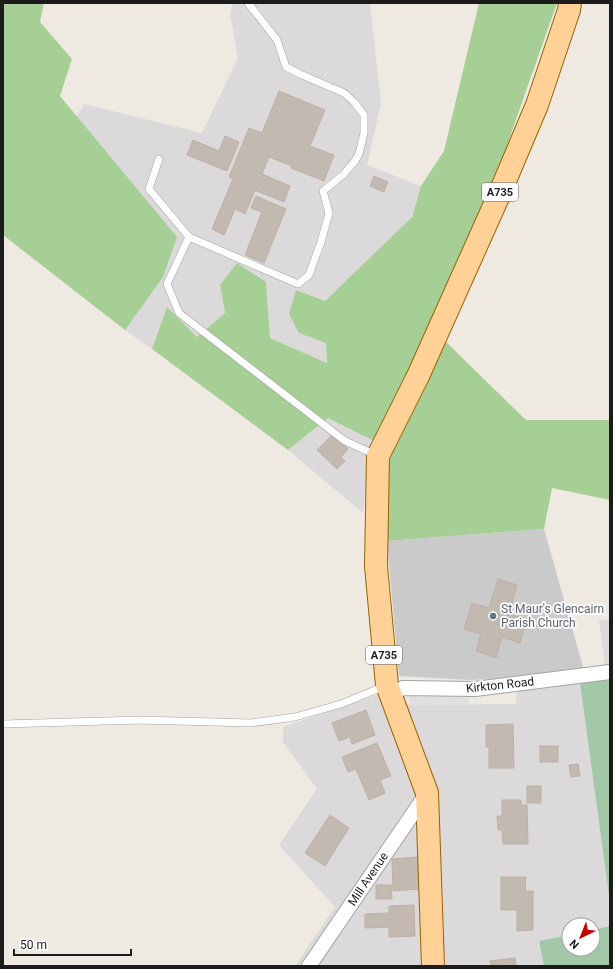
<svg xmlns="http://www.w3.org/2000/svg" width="613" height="969" font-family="Roboto,sans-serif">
<rect width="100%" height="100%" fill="#eeeae2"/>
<g fill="#dbd9d9">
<path d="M233 3H370L381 103 367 165 421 186 412 217 325 301 296 290 299 333 326 343 327 363 270 338 266 282 220 285 225 313 197 337 167 308 152 349 125 330 135 315 77 116 84 104 202 133 238 58 230 13Z"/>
<path d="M328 418 376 442 369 457 363 513 288 450Z"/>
<path d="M610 619V679L607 680 599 620Z"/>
<path d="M580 683 610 903V926L593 930V925H569V935L539 941 544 966H295L335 907 279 845 317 789 283 742V727L377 695 410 705 516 704 517 690Z"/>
</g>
<path fill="#cacaca" d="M544 529 584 670 542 676 471 680 399 676 387 541Z"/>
<g fill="#a6cf95">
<path d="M3 3H44L40 22 72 59 60 96 177 237 163 277 125 330 3 235Z"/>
<path d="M479 3H557L506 148 427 332 376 442 328 418 288 450 152 349 167 307 197 337 225 313 220 285 237 263 266 282 270 338 327 363 326 343 299 333 289 314 296 290 325 301 412 217 421 186 444 151Z"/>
<path d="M444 340 526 420H610V500L552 488 544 529 387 541 389 460Z"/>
</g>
<g fill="#a2c8a7">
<path d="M610 679V903L580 683Z"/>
<path d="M610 926V966H544L539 941 569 935V949H593V930Z"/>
</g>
<path fill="#e0e0e0" d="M409 692H468L469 705H410Z"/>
<g fill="#c2b9b1" stroke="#c0b0a4">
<path d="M279 91 325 110 310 146 334 155 324 181 291 168 292 166 269 157 262 174 290 186 284 202 255 190 245 214 235 209 224 235 212 229 233 179 229 177 249 128 262 133Z"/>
<path d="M225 136 239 142 227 171 187 155 193 140 219 151Z"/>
<path d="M374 176 388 182 384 192 370 186Z"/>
<path d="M256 196 286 209 264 263 245 255 262 212 251 208Z"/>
<path d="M333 434 348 449 341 457 345 461 337 469 317 450Z"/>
<path d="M498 579 517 585 509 614 527 619 520 643 502 637 496 658 476 651 481 634 464 629 472 603 489 608Z"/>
<path d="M366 710 375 735 352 744 350 737 339 741 332 723Z"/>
<path d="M513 724 514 768H489V747H486V725Z"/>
<path d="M377 743 391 776 380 780 385 793 369 800 356 769 348 772 342 757Z"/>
<rect x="540" y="746" width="18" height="16"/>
<path d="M578 764 580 776 571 777 569 765Z"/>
<rect x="527" y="786" width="14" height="17"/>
<path d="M502 800H521V805H527L528 844H503L502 830H498L497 816H502Z"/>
<path d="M330 815 349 828 325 866 305 853Z"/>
<path d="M418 857 420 889 393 891 392 859Z"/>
<path d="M501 877H526L525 891H533V930L517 931V910H501Z"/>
<path d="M376 885H391L392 899H376Z"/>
<path d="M414 905 415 936 389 937V927L365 928V914L389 913V906Z"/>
<path d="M515 958 516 966H491L490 961Z"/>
</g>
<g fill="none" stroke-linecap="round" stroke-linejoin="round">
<g stroke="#a3a3a3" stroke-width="8">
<g id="service">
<path d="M159 159 149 189 189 237 298 284 309 275 321 242 329 213 323 191 344 174 355 161 359 154 364 133V115L354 102 344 93 300 74 286 67 277 40 248 3"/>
<path d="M189 237 167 284 179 313 345 441 376 455"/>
<path d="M3 724 140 720 251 723 295 717 341 704 385 686"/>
</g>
</g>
<g stroke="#a3a3a3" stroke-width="16">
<g id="minor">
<path d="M391 694 403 688 475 689 610 672"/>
<path d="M309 966 427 793"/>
</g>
</g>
<g stroke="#956300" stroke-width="24">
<path id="primary" d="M433 966 427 793 387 685 376 566 378 456 418 376 499 195 537 105 569 10 570 3"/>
</g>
<use href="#service" stroke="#fff" stroke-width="7"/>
<use href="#minor" stroke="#fff" stroke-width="14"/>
<use href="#primary" stroke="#ffd196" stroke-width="22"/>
</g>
<circle fill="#6b7280" stroke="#fff" stroke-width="1.5" cx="493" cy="616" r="4"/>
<g text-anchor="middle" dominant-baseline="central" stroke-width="3.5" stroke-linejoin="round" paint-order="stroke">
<g fill="#fff" stroke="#606060" stroke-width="1">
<rect x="482" y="183" width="36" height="18" rx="3"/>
<rect x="366" y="646" width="36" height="18" rx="3"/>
</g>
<g font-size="11" font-weight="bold" fill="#1c1c1c">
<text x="500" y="192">A735</text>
<text x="384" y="655">A735</text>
</g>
<g font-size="12" fill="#5b616d" stroke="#fff" text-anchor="start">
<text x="501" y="609">St Maur's Glencairn<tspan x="501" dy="14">Parish Church</tspan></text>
</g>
<g font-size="12" fill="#1c1c1c" stroke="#fff">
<text transform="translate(500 685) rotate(-6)">Kirkton Road</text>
<text transform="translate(368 879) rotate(-56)">Mill Avenue</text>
</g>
</g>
<rect width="613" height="969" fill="none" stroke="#1c1c1c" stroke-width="8"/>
<g transform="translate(581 937) rotate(223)"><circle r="19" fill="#ffffff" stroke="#a4a4a4"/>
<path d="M0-3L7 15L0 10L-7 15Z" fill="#c90001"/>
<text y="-6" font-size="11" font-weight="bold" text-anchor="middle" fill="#1c1c1c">N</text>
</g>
<path d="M14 949v6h117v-6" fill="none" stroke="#1c1c1c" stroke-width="2"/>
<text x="20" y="949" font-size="12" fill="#1c1c1c" stroke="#ffffff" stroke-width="3" paint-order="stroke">50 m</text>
</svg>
